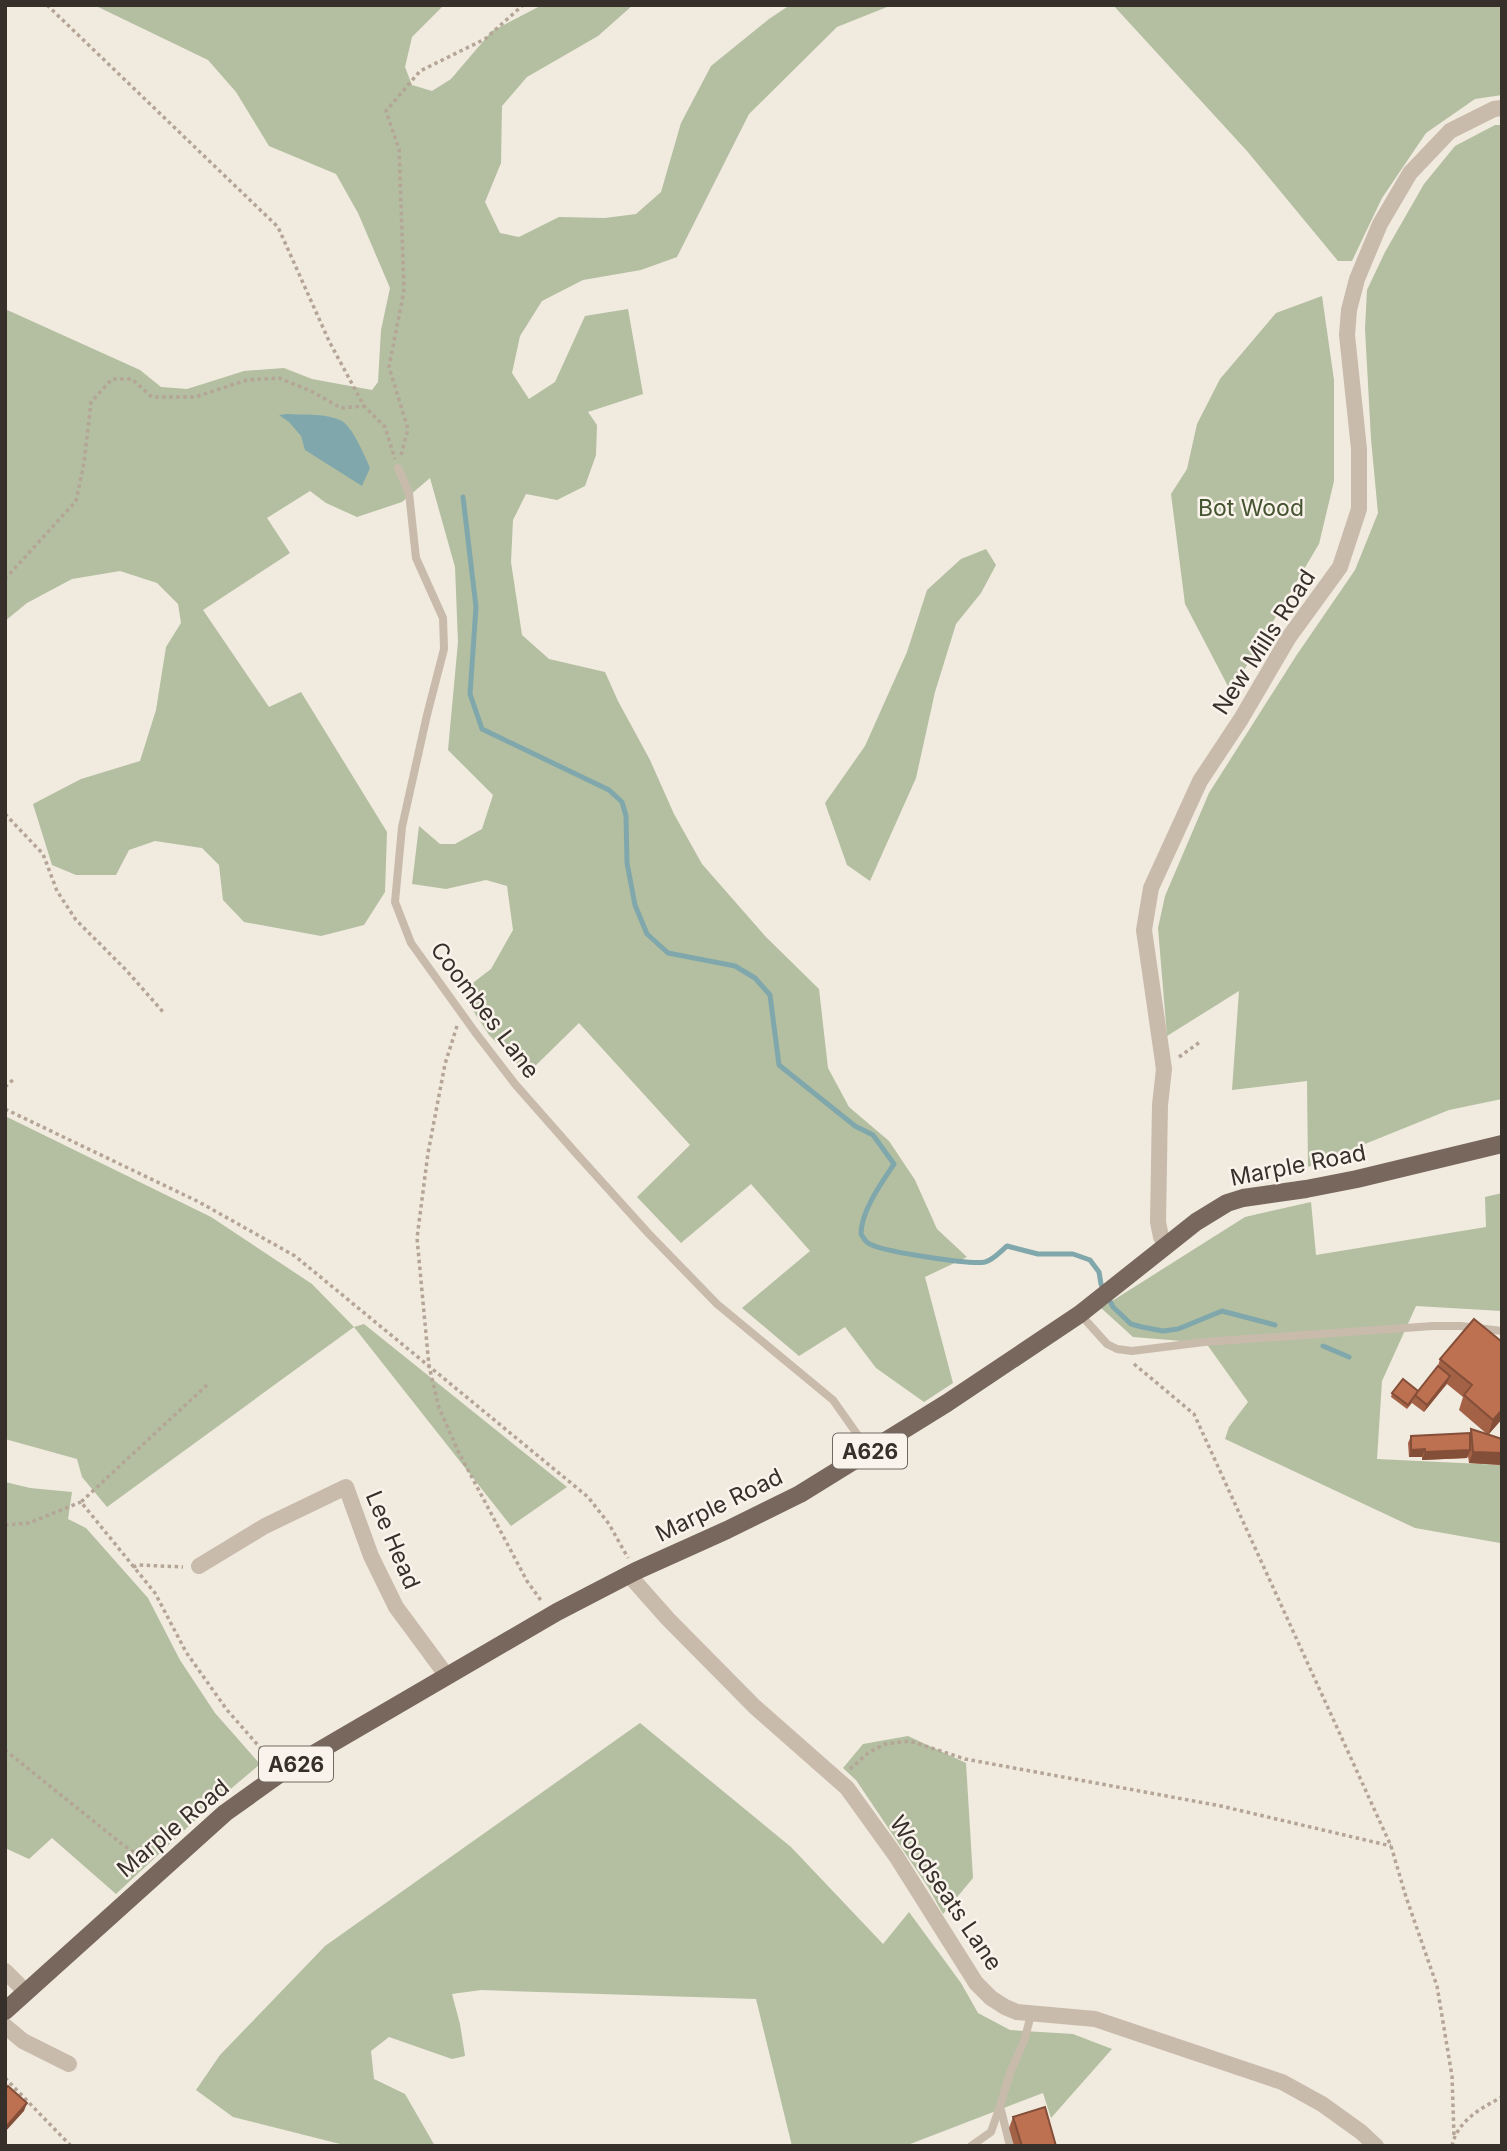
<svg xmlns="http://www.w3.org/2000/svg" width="1507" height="2151" font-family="Inter,sans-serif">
<rect width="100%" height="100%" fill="#f1eadf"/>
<g fill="#b3bfa0">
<path d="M94 5H444L412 37 405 67 412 85 432 91 451 79 492 31 542 5H633L598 36 527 77 502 106 501 163 485 202 500 233 519 237 559 217 605 218 636 214 661 192 681 123 711 66 769 19 790 5H892L837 27 749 114 677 257 641 270 583 280 542 301 520 336 512 373 529 399 555 382 585 316 628 309 643 394 588 412 597 425 596 455 585 486 557 500 526 494 513 520 511 562 522 635 549 659 605 672 618 701 650 760 674 814 702 864 766 937 819 989 828 1068 849 1107 889 1141 915 1180 937 1229 967 1257 925 1277 953 1383 924 1402 876 1368 845 1327 799 1356 742 1308 810 1251 751 1184 681 1243 637 1197 690 1145 579 1023 527 1074 489 1035 461 992 491 969 513 930 507 886 486 880 446 889 412 884 419 826 440 844H455L482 829 493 795 448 750 458 642 455 567 430 478 402 502 357 517 326 503 310 491 267 518 290 553 203 610 269 707 301 692 387 832 385 892 364 925 321 936 244 922 223 900 219 865 202 848 155 841 129 850 116 875H76L52 865 33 804 81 779 140 761 156 710 166 647 181 623 178 604 157 583 120 571 72 579 27 603 5 621V309L140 370 161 387 187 389 244 371 284 368 312 379 372 390 378 382 381 330 390 288 358 213 336 174 269 146 236 92 208 60Z"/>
<path d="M1113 5H1502V95L1475 99 1426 133 1382 198 1352 261H1338L1247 151Z"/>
<path d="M1495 125H1502V1099L1449 1110 1308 1167 1307 1081 1232 1090 1239 991 1167 1036 1158 928 1165 896 1209 793 1296 656 1355 570 1378 513 1371 439 1365 329 1367 290 1385 252 1424 184 1455 146Z"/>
<path d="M1322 296 1334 380V481L1319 544 1231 692 1185 604 1171 494 1187 469 1197 424 1220 379 1276 313Z"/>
<path d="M986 549 996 565 981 593 956 624 935 692 916 778 870 881 847 865 825 803 865 746 907 652 927 590 961 559Z"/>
<path d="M5 1116 211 1217 312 1284 354 1327 364 1324 567 1487 511 1526 354 1327 107 1507 82 1477 77 1459 5 1439Z"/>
<path d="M1502 1193V1311L1416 1306 1382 1381 1377 1459 1502 1465 1500 1543 1415 1528 1225 1439 1229 1427 1248 1402 1206 1343 1133 1337 1101 1308 1245 1217 1311 1202 1316 1255 1486 1227 1485 1197Z"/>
<path d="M5 1482 30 1488 72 1492 68 1519 86 1528 148 1598 180 1660 215 1713 260 1764 205 1811 116 1894 52 1838 29 1859 5 1848Z"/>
<path d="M640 1723 791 1847 883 1944 909 1912 961 1983 978 2013 1010 2030 1073 2034 1112 2049 1051 2118 1043 2093 905 2146H792L756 1999 481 1990 452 1994 460 2024 465 2056 452 2059 389 2037 371 2051 374 2079 405 2094 435 2146H348L233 2117 196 2090 220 2055 325 1946Z"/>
<path d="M908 1736 966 1763 973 1878 943 1914 928 1887 856 1780 843 1768 863 1744Z"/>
</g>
<path fill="#80a8ac" d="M287 414C304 415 327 413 342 421 353 428 365 456 370 468L362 486 305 450 301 436 289 422 279 415Z"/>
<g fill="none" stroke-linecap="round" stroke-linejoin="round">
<g stroke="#80a8ac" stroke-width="5">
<path d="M463 497 476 607 470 694 482 729 609 790 622 802 626 816 627 863 635 905 647 934 668 953 735 966 755 978 770 995 779 1065 855 1126 873 1135 894 1164C882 1182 861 1211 861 1234 864 1239 866 1243 872 1245 887 1252 970 1265 985 1262 993 1260 1001 1251 1007 1246L1038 1254H1073L1090 1260 1099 1272 1101 1284 1113 1307 1131 1324 1142 1327 1163 1331 1178 1329 1222 1311 1275 1325"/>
<path d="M1323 1346 1349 1357"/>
</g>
<g stroke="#b4a596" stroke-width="3.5" stroke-dasharray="3.5 3.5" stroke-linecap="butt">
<path d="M47 5 278 227 329 341 364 406 385 427 395 459"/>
<path d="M401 455 408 429 389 367 404 290 399 149 386 111 420 71 485 39 523 5"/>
<path d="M5 579 76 501 84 463 91 402 112 379H132L152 397H195L247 380 279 378 311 391 341 408 364 406"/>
<path d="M5 814 43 854 57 891 76 920 126 970 164 1013"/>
<path d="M457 1026 445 1064 428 1153 417 1238 429 1366 439 1408 459 1453 527 1581 542 1602"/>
<path d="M1179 1057 1200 1042"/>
<path d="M5 1087 15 1078"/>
<path d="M5 1109 199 1202 295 1256 588 1497 609 1524 628 1558"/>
<path d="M1134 1364 1194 1414 1391 1846 1406 1897 1437 1986 1452 2076 1454 2136"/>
<path d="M207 1385 81 1502 155 1593 186 1652 227 1710 271 1760"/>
<path d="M5 1525 29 1523 81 1502"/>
<path d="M133 1567 139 1565 183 1567"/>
<path d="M5 1750 122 1844 146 1861"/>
<path d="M850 1769 868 1753 885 1744 910 1741 965 1759 1221 1806 1391 1846"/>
<path d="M5 2078 71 2146"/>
<path d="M1452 2146C1457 2121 1481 2108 1502 2097"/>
</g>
<g stroke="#c9bbac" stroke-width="8">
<path d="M398 468 409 493 416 558 443 618 444 649 427 715 402 827 395 902 411 943 475 1032 515 1084 574 1151 649 1234 717 1304 833 1400 869 1451"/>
<path d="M1080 1314 1107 1344 1117 1349 1132 1351 1204 1342 1433 1326H1461L1502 1331"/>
<path d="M971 2146 991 2132 1000 2106"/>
<path d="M1010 2146 1000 2106 1010 2073 1024 2041 1031 2015"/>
</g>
<g stroke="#c9bbac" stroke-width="16">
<path d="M1166 1245 1161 1237 1158 1222 1160 1105 1164 1069 1144 930 1151 888 1200 781 1241 719 1289 637 1340 567 1359 509V449L1347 335 1349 310 1357 279 1380 224 1410 173 1450 131 1494 109 1502 108"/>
<path d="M199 1566 265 1526 346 1487 371 1556 396 1607 447 1676"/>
<path d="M629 1575 668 1619 755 1707 847 1788 896 1856 976 1983 991 1998 1005 2007 1017 2012 1095 2019 1282 2082 1322 2104 1361 2132 1376 2146"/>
<path d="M5 1971 25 1991"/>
<path d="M5 2026 23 2041 69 2064"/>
</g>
<path stroke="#78675c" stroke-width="18" d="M5 2011 225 1813 281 1773 557 1612 636 1571 727 1530 800 1494 947 1403 1080 1314 1196 1222 1227 1203 1243 1198 1306 1189 1357 1179 1502 1144"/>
</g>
<g fill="#a36146">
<path d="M1474 1319 1502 1419 1488 1435 1459 1410 1463 1397 1447 1384 1424 1412 1412 1403 1407 1409 1391 1397 1392 1393 1418 1391 1438 1366 1440 1359Z"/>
<path d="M1471 1429 1502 1439V1465L1469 1463 1468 1456 1467 1458 1422 1460V1457H1409L1408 1443 1411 1436 1470 1433Z"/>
<path d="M1013 2117 1056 2146H1014L1009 2128Z"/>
</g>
<g fill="#844f39">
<path d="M1450 1376 1447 1383 1424 1412 1427 1405Z"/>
<path d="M1502 1410V1419L1488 1435 1493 1420Z"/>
<path d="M1425 1449 1422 1457H1409L1411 1450Z"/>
<path d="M1470 1450 1467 1458 1422 1460 1425 1452Z"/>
<path d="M1473 1452 1502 1453V1465L1469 1463Z"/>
<path d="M27 2103 24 2111 5 2132V2128Z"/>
</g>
<g fill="#bd7151" stroke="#844f39" stroke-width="2">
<path d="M1474 1319 1502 1342V1410L1493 1420 1464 1395 1472 1385 1440 1359Z"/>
<path d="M1438 1366 1450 1376 1427 1405 1415 1395Z"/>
<path d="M1403 1379 1418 1391 1408 1405 1392 1393Z"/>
<path d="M1471 1429 1502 1439V1453L1473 1452Z"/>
<path d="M1470 1433V1450L1425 1452V1449L1411 1450V1436Z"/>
<path d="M8 2086 27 2103 5 2128V2090Z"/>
<path d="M1045 2107 1056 2146H1022L1013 2117Z"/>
</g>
<g text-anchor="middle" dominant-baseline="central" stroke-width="5" stroke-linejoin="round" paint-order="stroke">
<g fill="#f9f3ec" stroke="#716a64" stroke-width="2">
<rect x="833" y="1433.5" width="74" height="35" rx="5"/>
<rect x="259" y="1746.5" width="74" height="35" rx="5"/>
</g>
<g font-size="21" font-weight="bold" fill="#372f2a">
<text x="870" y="1451">A626</text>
<text x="296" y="1764">A626</text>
</g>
<g font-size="23" fill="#455430" stroke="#f9f3ec">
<text x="1251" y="508">Bot Wood</text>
</g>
<g font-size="23" fill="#372f2a" stroke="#f9f3ec">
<text transform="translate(1264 642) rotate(-57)">New Mills Road</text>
<text transform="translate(485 1010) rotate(53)">Coombes Lane</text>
<text transform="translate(1298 1165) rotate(-11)">Marple Road</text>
<text transform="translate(719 1505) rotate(-26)">Marple Road</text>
<text transform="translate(393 1540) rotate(67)">Lee Head</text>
<text transform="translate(173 1828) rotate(-40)">Marple Road</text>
<text transform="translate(946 1893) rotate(56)">Woodseats Lane</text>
</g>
</g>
<rect width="1507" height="2151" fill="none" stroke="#372f2a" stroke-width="14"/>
</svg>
